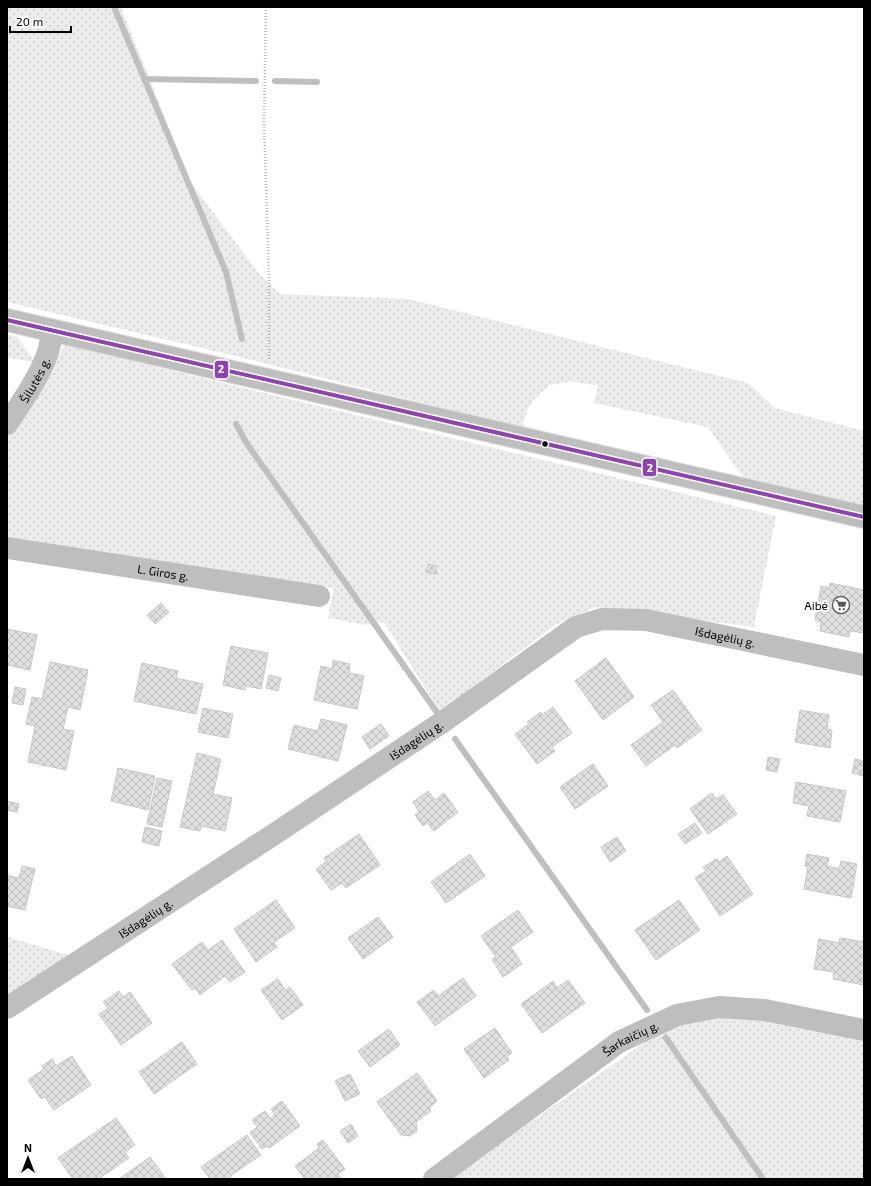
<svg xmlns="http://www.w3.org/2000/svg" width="871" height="1186" font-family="'Exo 2',sans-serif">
<defs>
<pattern id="grass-dots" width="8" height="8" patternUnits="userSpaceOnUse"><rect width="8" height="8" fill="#ececec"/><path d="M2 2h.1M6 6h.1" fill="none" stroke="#c9c9c9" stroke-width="1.8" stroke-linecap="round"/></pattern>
<pattern id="building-cross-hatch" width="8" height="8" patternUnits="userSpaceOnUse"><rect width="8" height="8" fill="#dfdfdf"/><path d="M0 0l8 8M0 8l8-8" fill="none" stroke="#bebebe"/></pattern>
</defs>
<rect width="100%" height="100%" fill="#fff"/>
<g fill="url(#grass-dots)">
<path d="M7 7H121L191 183 260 275 280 294 408 299 748 383 775 408 864 431V505L743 477 708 427 594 403 598 386 572 381 550 385 536 397 527 410 522 428 248 359 7 302Z"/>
<path d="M7 334 17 337 36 363 7 357Z"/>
<path d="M65 345 776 516 754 627 596 607 555 625 440 712 384 622 366 625 328 618 334 588 7 539V438Z"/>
<path d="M7 937 72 956 7 996Z"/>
<path d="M714 1015 782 1022 864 1039V1179H449L668 1026Z"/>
</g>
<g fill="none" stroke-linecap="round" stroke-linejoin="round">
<g stroke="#bfbfbf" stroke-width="6">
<path d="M114 7 226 272 242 339"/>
<path d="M144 79 256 81"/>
<path d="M275 81 317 82"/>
<path d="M236 424 247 444 436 711"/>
<path d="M455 739 647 1010"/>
<path d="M666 1038 763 1179"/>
</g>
</g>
<g fill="url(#building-cross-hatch)" stroke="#c7c7c7">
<path d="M428 564 437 566 436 574 426 572Z"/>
<path d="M830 583 864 590V633L850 631 849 637 820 631 821 622 815 620 821 586 829 588Z"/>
<path d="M161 603 169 612 155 624 147 615Z"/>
<path d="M7 629 37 635 30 670 7 665Z"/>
<path d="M231 646 268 653 261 689 246 686 245 690 223 685Z"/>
<path d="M606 658 634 697 603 720 575 681Z"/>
<path d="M333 660 350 664 349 673 364 676 357 709 314 700 321 666 332 669Z"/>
<path d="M50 662 88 670 80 710 68 707 63 729 74 731 66 770 28 762 35 726 26 724 32 697 42 699Z"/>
<path d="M142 663 178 671 176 678 203 684 196 714 134 701Z"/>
<path d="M269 675 281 678 278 691 266 688Z"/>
<path d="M15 687 26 689 23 705 12 703Z"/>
<path d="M673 690 702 730 677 748 675 745 646 766 631 745 663 722 651 705Z"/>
<path d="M553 707 572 733 552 747 555 751 537 764 515 734 529 724 527 722 541 712 542 715Z"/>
<path d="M203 708 233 714 228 738 198 732Z"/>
<path d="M800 710 829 715 827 729 832 730 830 748 795 742Z"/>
<path d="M321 719 347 725 338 761 288 749 294 725 318 731Z"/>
<path d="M381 724 389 736 370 749 362 737Z"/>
<path d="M197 753 221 759 213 794 232 798 225 831 201 826 200 831 180 827Z"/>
<path d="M768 757 780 759 777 772 766 770Z"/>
<path d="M855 759 864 761 863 776 852 773Z"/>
<path d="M593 764 608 786 575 809 560 787Z"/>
<path d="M118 768 155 776 148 810 111 801Z"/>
<path d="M157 778 172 781 162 827 147 824Z"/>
<path d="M796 782 846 791 840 822 807 816 809 806 793 803Z"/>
<path d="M428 791 435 800 444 793 458 812 434 831 427 823 423 826 415 815 419 812 413 802Z"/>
<path d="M712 793 716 799 723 795 737 814 708 834 690 809Z"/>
<path d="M7 801 19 804 17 812 7 810Z"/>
<path d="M695 823 702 833 685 844 678 834Z"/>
<path d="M145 827 162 831 159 846 142 842Z"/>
<path d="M359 834 380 865 346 888 342 883 331 890 316 869 327 861 324 858Z"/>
<path d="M617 837 626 851 610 862 601 847Z"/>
<path d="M470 854 485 876 446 903 431 882Z"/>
<path d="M807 854 829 858 827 866 839 869 841 861 857 864 851 898 804 889 808 867 805 866Z"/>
<path d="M727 856 753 894 720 916 695 878 706 871 703 867 717 859 719 862Z"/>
<path d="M22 866 35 869 25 910 7 906V875L19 878Z"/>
<path d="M276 900 295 928 274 942 277 947 256 962 234 929Z"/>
<path d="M679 900 700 930 656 960 635 930Z"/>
<path d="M518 910 533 932 511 947 522 964 503 977 492 959 496 957 481 936Z"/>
<path d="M378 917 393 937 363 959 348 938Z"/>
<path d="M840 938 864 942V985L833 979 834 972 814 969 819 939 839 943Z"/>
<path d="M222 940 245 972 230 982 225 976 200 995 195 988 192 990 172 964 202 942 208 950Z"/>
<path d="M463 978 476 996 435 1026 417 1002 434 990 438 996Z"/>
<path d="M278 979 285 990 290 987 303 1005 282 1020 261 990Z"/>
<path d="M568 980 585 1003 542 1033 521 1004 553 981 557 988Z"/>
<path d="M119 991 123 997 130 992 152 1023 121 1045 99 1014 108 1008 103 1002Z"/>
<path d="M495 1028 512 1053 507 1057 509 1060 484 1078 464 1049Z"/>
<path d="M389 1029 400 1045 370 1067 358 1051Z"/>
<path d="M182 1042 197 1064 154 1094 139 1072Z"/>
<path d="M72 1056 91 1085 54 1110 45 1097 41 1099 28 1080 44 1069 42 1066 52 1059 56 1066Z"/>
<path d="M417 1073 437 1101 429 1108 431 1111 416 1122 417 1131 410 1136 401 1135 377 1102Z"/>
<path d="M350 1074 360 1094 345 1101 335 1081Z"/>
<path d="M282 1101 300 1126 269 1148 267 1146 262 1149 250 1133 257 1127 252 1120 265 1111 270 1118 275 1115 271 1109Z"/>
<path d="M116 1118 135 1145 125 1152 129 1158 98 1179H73L58 1158Z"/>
<path d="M351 1124 358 1136 348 1143 340 1131Z"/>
<path d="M247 1135 261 1155 230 1176 232 1179H210L201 1167Z"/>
<path d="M323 1140 345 1169 338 1174 341 1178 339 1179H305L295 1166 319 1148 317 1144Z"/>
<path d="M150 1157 166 1179H119Z"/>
</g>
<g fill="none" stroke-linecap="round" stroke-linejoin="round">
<g stroke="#dbdbdb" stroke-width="24">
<path id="highway" d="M7 320 864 517"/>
</g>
<path stroke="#b9b9b9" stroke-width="2.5" stroke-dasharray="1 2" stroke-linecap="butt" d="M266 7 264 122 269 276V359"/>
<g stroke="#bebebe" stroke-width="22">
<path id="s1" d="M7 424C22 402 39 378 48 352 50 345 51 338 53 331"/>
<path id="s2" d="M7 548 319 596"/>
<path id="s3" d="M7 1008 279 831 447 719 576 627 602 619 646 620 864 665"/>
<path id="s4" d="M434 1179 619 1042 677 1015 719 1007 765 1010 864 1030"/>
</g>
<use href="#highway" stroke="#bebebe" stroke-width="22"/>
<g stroke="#fff" stroke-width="7">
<path id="bus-1" d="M7 320 864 517"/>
</g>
<use href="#bus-1" stroke="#8e44ad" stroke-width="4"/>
</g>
<defs>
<g id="supermarket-ring" transform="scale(0.9)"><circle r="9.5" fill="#fff" stroke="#595959" stroke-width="1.5"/><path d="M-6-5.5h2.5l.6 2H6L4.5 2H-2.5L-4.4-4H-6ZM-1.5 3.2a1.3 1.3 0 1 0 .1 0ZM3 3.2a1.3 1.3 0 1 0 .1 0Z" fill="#595959"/></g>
</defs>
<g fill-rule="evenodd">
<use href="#supermarket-ring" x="841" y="605"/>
</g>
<circle fill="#000" stroke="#fff" stroke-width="1.5" cx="545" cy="444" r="3.5"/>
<g text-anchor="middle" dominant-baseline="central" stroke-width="4" stroke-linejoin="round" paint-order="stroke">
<g font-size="12" fill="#000" stroke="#fff">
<text stroke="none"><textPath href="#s1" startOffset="52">Šilutės g.</textPath></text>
<text stroke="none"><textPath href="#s2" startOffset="158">L. Giros g.</textPath></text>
<text stroke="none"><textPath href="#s3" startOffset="837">Išdagėlių g.</textPath></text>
<text stroke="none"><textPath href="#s3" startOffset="489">Išdagėlių g.</textPath></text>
<text stroke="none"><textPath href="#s3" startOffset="165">Išdagėlių g.</textPath></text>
<text stroke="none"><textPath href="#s4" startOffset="242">Šarkaičių g.</textPath></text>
</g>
<g font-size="12" fill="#000" stroke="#fff" text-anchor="end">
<text x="828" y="605">Aibė</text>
</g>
</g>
<g stroke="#fff" stroke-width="1.5">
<rect x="214" y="360" width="15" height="19" rx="4" fill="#8e44ad"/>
<rect x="642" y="458" width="15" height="19" rx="4" fill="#8e44ad"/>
</g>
<g font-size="11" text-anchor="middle" font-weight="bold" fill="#fff">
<text x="221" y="373">2</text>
<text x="650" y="472">2</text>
</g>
<rect width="871" height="1186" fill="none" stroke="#000000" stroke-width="16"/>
<g transform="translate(28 1158)" stroke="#ffffff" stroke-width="3" paint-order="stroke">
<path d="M0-3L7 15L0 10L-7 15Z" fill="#000000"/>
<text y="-6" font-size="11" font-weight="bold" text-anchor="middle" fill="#000000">N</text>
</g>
<path d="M10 26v6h61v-6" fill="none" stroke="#000000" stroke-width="2"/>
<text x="16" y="26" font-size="12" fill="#000000" stroke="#ffffff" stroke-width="3" paint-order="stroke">20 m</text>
</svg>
